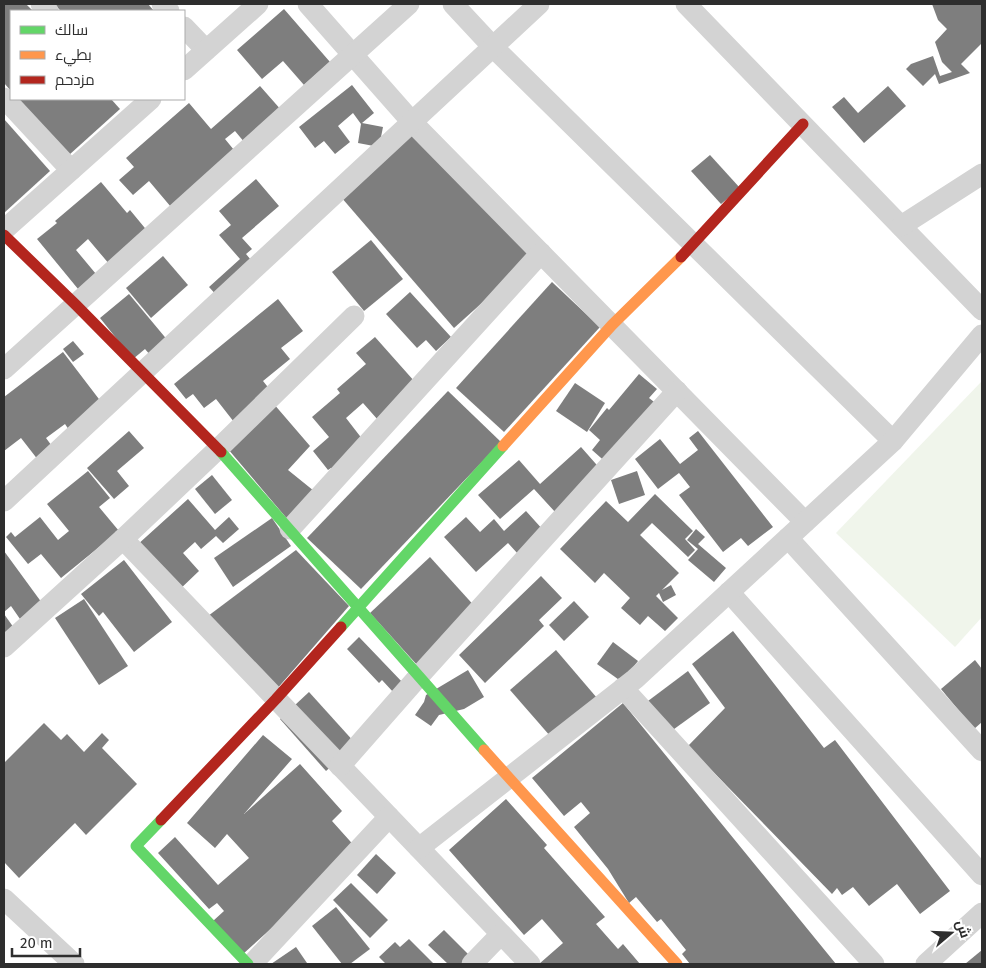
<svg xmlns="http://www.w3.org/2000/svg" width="986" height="968" font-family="'Fira Sans',Cairo,sans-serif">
<rect width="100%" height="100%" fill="#fff"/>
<path fill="#f0f5eb" d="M982 381V617L955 647 836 533Z"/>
<g fill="#7e7e7e">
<path d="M4 4H26L33 11H11V91L4 83Z"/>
<path d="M54 4H148L154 11H61Z"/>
<path d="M932 4H982V43L961 64 970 73 939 84 935 74 923 86 906 69 911 64 933 56 940 76 952 72 942 62 935 42 947 29 938 20Z"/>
<path d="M284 9 330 62 304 85 283 61 262 79 237 50Z"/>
<path d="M352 85 374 113 362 123 383 127 379 147 358 143 361 124 353 113 338 126 350 142 335 154 324 141 315 148 299 127Z"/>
<path d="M260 86 282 111 245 143 235 131 225 139 234 150 171 207 149 181 133 195 119 180 134 167 126 158 189 103 211 129Z"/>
<path d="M888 86 906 106 864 143 832 107 844 97 858 113Z"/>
<path d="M18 99H111L120 109 69 155Z"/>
<path d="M4 119 50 171 4 213Z"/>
<path d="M411 132 533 257 454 328 341 197Z"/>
<path d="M710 155 740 188 721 204 691 171Z"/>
<path d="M256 179 279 206 242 238 252 249 246 254 256 266 219 298 209 287 240 259 219 235 231 225 219 211Z"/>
<path d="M101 182 127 213 130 210 149 233 110 265 88 239 76 250 101 280 83 295 37 239 57 223 55 221Z"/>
<path d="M371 240 403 279 364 311 332 272Z"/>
<path d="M163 256 188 285 151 318 126 288Z"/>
<path d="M552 282 600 327 504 432 456 388Z"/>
<path d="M410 292 451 337 436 351 426 340 417 348 386 314Z"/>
<path d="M129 294 169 342 151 356 145 349 133 359 100 318Z"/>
<path d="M278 299 303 331 281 348 290 359 263 381 271 391 234 422 216 399 204 408 193 394 186 399 174 384Z"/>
<path d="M375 337 415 382 378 420 363 403 346 418 363 440 336 474 331 468 328 470 313 451 329 437 312 417 340 393 337 389 366 364 356 353Z"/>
<path d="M73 341 84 354 73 362 63 349Z"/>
<path d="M63 352 105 407 71 433 65 424 46 438 57 453 42 465 21 438 4 451V397Z"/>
<path d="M639 374 657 389 649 398 658 405 609 465 592 450 600 440 589 430 607 408 609 410Z"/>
<path d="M575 383 605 403 587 432 556 411Z"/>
<path d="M448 391 501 442 361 589 307 538Z"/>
<path d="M273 403 310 446 288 470 314 491 289 521 228 449Z"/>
<path d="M129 431 144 448 117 471 129 486 114 499 87 468Z"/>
<path d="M698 431 773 527 748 546 741 538 723 552 679 495 690 487 679 473 658 489 635 459 660 439 680 464 698 450 689 438Z"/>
<path d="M581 447 603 472 556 513 534 489 500 519 478 495 519 460 540 484Z"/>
<path d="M88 471 110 498 99 507 119 531 61 578 41 554 28 564 6 537 11 532 15 537 40 517 58 540 69 531 47 504Z"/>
<path d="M637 471 645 495 619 504 611 480Z"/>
<path d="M212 475 232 500 215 514 195 489Z"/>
<path d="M655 494 693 531 685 539 695 550 688 557 652 523 640 535 679 573 662 590 671 585 676 595 663 602 659 593 656 596 678 618 665 631 648 616 640 625 621 608 630 598 604 573 595 583 560 549 606 501 628 522Z"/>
<path d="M188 499 215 530 229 517 239 529 223 543 216 536 201 549 195 542 183 553 199 571 177 592 136 546Z"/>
<path d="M526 511 544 531 518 554 508 543 476 572 444 537 466 517 480 532 494 519 504 531Z"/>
<path d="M272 518 291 546 233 587 214 558Z"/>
<path d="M696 529 705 537 698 544 726 568 714 582 688 560 698 549 687 540Z"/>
<path d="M296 550 349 606 276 690 208 616Z"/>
<path d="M4 551 42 603 20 619 11 606 4 612Z"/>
<path d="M430 557 478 610 418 666 370 613Z"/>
<path d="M124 560 172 622 134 652 103 612 99 616 81 594Z"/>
<path d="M541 576 562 598 539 620 544 626 485 683 459 655Z"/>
<path d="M84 599 128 666 99 685 55 618Z"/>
<path d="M574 601 589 617 564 641 549 625Z"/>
<path d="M4 614 14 628 4 636Z"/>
<path d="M733 631 824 748 835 740 950 891 920 914 897 884 869 906 853 887 842 895 837 888 832 894 688 746 725 708 692 664Z"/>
<path d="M359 637 404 684 394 693 382 680 379 683 347 649Z"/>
<path d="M613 642 638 661 622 682 597 664Z"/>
<path d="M556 650 597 698 551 737 510 690Z"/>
<path d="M975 660 982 669V722L974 729 941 689Z"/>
<path d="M468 670 484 697 464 709 439 715 431 726 415 715 424 702 426 695Z"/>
<path d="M688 671 710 703 670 732 648 701Z"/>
<path d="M309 692 356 744 326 771 280 719Z"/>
<path d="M623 703 836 964H690L682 954 686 950 661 919 657 922 636 897 629 903 608 869 574 827 590 813 581 802 564 816 532 778Z"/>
<path d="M44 723 61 740 67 734 84 752 102 733 109 740 102 748 137 784 86 835 75 823 19 878 4 862V763Z"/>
<path d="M263 735 292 759 244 814 300 764 342 811 332 821 358 850 243 954 213 921 224 911 217 903 209 909 158 853 175 837 218 885 249 858 227 834 215 848 187 823Z"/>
<path d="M506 799 547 845 544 848 605 917 596 924 618 949 623 944 640 964H539L563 943 542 919 524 935 449 850Z"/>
<path d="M376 854 396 873 377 894 357 875Z"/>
<path d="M351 883 388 920 370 938 333 900Z"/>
<path d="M336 907 370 949 350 964H342L312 926Z"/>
<path d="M444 930 471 957 464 964H448L428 945Z"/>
<path d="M409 939 434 964H386L379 957 395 942 400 947Z"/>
<path d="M296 947 307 963 305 964H271Z"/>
<path d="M982 950V964H965Z"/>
</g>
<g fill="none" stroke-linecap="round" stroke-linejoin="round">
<g stroke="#d3d3d3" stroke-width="21">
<path d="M41 4 48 11"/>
<path d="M162 4 169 11"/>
<path d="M308 4 412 122 805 522"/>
<path d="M453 4 493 47 893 441"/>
<path d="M686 4 982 310"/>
<path d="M184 27 206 50"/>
<path d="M184 70 258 4"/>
<path d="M4 98 71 170"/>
<path d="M901 226 982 174"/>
<path d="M4 230 151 99"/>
<path d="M4 369 409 4"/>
<path d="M4 501 539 4"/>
<path d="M290 529 541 253"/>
<path d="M788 538 982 751"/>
<path d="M123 539 530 964"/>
<path d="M729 592 982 875"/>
<path d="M4 647 123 539 218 449 354 316"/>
<path d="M623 688 874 964"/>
<path d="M340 766 419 676 677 391"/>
<path d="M419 848 635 679 893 441 982 335"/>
<path d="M4 899 74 964"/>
<path d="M252 964 389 817"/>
<path d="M472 964 501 934"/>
<path d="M926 964 982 913"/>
</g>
<g stroke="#63d668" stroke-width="11">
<path d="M221 452 484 750"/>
<path d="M341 627 503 446"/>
<path d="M161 820 136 846 248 964"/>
</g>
<g stroke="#ff974d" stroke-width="11">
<path d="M503 446 612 325 681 257"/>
<path d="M484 750 677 964"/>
</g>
<g stroke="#b3261e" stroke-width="11">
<path d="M4 235 76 305 221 452"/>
<path d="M681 257 803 124"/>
<path d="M161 820 276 699 341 627"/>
</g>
</g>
<rect width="986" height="968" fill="none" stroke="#2e2e2e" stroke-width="10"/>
<rect x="10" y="10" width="175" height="90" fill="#ffffff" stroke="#ababab"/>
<rect x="20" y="26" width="25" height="8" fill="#63d668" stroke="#ababab"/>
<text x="55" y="35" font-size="15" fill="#2e2e2e">سالك</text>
<rect x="20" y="51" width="25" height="8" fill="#ff974d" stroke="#ababab"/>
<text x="55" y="60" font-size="15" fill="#2e2e2e">بطيء</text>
<rect x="20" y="76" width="25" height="8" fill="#b3261e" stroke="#ababab"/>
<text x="55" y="85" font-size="15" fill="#2e2e2e">مزدحم</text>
<g transform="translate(951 933) rotate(71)" stroke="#ffffff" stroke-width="4" paint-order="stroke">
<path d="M0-4L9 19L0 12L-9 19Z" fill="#2e2e2e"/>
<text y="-8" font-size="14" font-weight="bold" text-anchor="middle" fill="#2e2e2e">ش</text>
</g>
<path d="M12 948v8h68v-8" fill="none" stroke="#2e2e2e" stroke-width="2.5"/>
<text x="20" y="948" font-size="15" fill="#2e2e2e" stroke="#ffffff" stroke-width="4" paint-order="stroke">20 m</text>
</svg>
